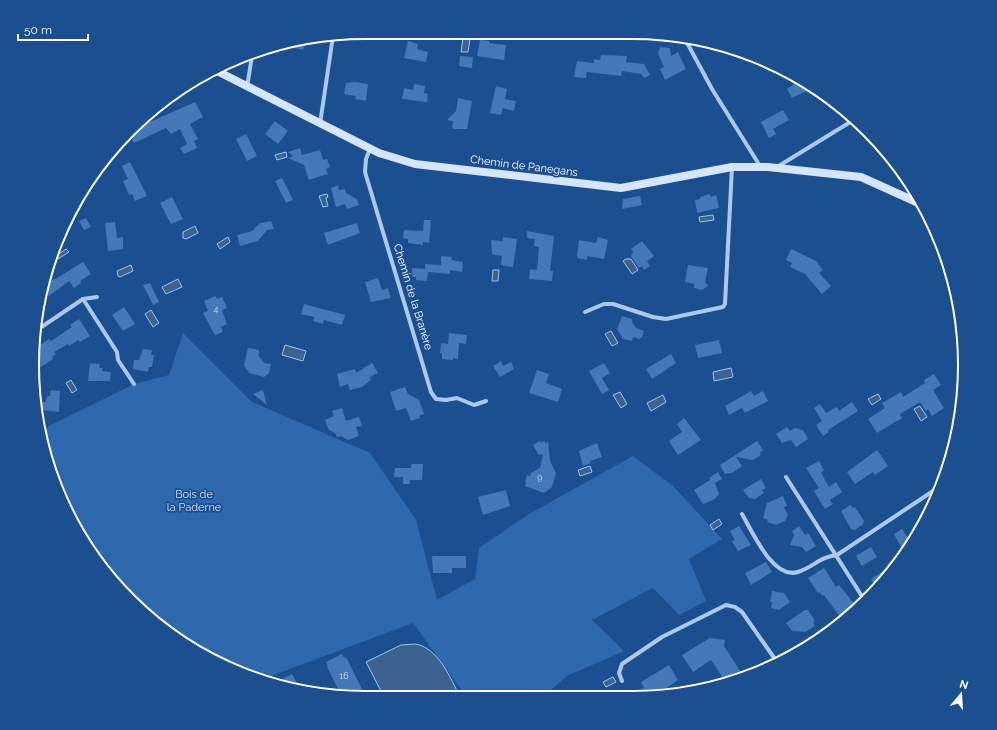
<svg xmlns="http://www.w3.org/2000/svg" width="997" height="730" font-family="Raleway,sans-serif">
<rect width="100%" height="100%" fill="#1b4f8f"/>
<path fill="#2e69ad" d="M183 333 252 402 370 453 416 520 437 600 475 579 479 548 529 514 633 456 673 486 722 539 689 559 706 601 679 615 653 588 592 620 624 651 567 676 544 696H466L413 623 260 680 218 664 146 616 101 568 57 492 41 430 134 384 169 375Z"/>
<g fill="#3c6290" stroke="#9cc4f0">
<path d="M463 38 470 39 468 52H461Z"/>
<path d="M286 152 287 157 277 160 275 155Z"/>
<path d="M327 194 328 197 326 198 328 206 323 207 319 196Z"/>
<path d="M713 215 714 220 700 222 699 217Z"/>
<path d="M195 226 198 233 186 239 183 238V232Z"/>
<path d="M228 237 230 242 220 249 217 244Z"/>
<path d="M66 249 69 252 58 259 56 256Z"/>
<path d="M626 259H631L638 270 632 274 623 261Z"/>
<path d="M131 265 133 271 120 277 118 276 117 271Z"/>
<path d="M493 270H499L498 281H492Z"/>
<path d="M178 279 182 287 166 294 162 287Z"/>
<path d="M151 310 159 323 153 327 145 314Z"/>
<path d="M611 331 618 343 612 346 605 334Z"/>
<path d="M285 345 306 351 303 361 282 355Z"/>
<path d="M731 368 733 377 714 381 713 372Z"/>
<path d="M71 380 77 390 72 393 66 383Z"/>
<path d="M620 392 627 404 621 408 613 395Z"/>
<path d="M878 394 881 399 872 405 868 399Z"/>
<path d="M663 395 666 402 651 411 647 403Z"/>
<path d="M920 406 927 417 921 421 914 409Z"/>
<path d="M590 466 592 472 580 476 578 470Z"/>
<path d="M719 519 722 524 713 530 710 525Z"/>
<path d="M415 644C438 647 451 679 460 697H384L366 662 401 645Z"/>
<path d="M613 677 616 682 606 687 603 682Z"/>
</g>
<g fill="#4478b7">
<path d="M306 40 303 50 279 44V43Z"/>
<path d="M480 40 489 41V43L506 45 504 60 477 56Z"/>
<path d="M408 41 418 44 417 49 428 52 426 62 404 58Z"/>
<path d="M660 47 670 48 671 56 678 52 686 69 665 80 660 69 664 67 658 53Z"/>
<path d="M601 55 627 56 626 62 644 64 650 75 644 78 641 74 622 71 621 76 587 72 586 78 574 77 577 61 594 63V59L600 60Z"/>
<path d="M460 56 473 57 472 68 459 66Z"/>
<path d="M800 80 815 87 792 98 787 89Z"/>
<path d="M355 82 368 84 366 101 355 99 356 96 344 94 346 83Z"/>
<path d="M414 84 425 86 424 93 428 94 427 102 402 99 404 88 413 90Z"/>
<path d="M496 86 507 89 505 99 516 101 514 111 503 108 501 115 490 113Z"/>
<path d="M458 98 472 101 467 129H454L452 127 453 121 447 120 456 111Z"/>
<path d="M195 102 203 117 190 124 198 139 194 141 197 148 184 154 180 148 187 144 180 129 171 134 166 128 134 143 132 139 117 147 115 145 134 129Z"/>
<path d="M783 110 789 120 773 129 776 134 769 138 761 122Z"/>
<path d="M275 121 288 131 278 144 265 134Z"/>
<path d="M246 134 257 156 247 161 236 139Z"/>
<path d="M300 148 302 155 320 150 323 160 327 159 330 167 326 169 328 174 309 180 304 165 288 158 293 156 288 152Z"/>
<path d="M130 162 147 196 135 201 132 194 129 195 123 181 128 179 122 166Z"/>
<path d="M282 178 293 200 286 203 275 181Z"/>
<path d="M338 185 339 190 345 189 346 193 357 199 359 205 347 209 345 204 336 207 331 188Z"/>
<path d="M710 194 711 197 716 195 719 208 697 213 695 200 700 199V197Z"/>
<path d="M640 196 642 205 622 209 623 199Z"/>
<path d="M172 197 183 219 171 224 160 203Z"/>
<path d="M86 218 91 227 84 230 79 221Z"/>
<path d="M424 220H431L429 243 423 242V245L408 243V239L403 238 404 230 423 231Z"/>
<path d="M271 221 274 229 267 230 258 241 240 246 237 235 252 231 260 223Z"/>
<path d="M115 222 117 238 123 237V249L108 251 105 223Z"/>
<path d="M357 223 360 233 328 245 324 233Z"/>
<path d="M527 231 554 236 550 271H553L552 281 529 279 530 269 537 270 539 247 534 246 535 239 527 238Z"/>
<path d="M503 237 517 239 513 267 501 265 502 256 492 254 491 240 503 241Z"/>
<path d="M598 237 608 240 604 259 587 256V260L577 258 579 240 596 243Z"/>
<path d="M642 241 654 256 647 261 650 266 644 270 642 266 639 268 631 256 633 252 631 249Z"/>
<path d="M791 249 816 261 823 270 819 273 831 286 822 294 805 274 790 267 792 263 786 260Z"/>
<path d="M441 256 452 257 451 260 463 262 462 272 450 270V274L428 272 427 281 416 280V277H412V268L425 269V264L441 265Z"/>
<path d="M83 262 91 274 80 281 81 283 74 288 69 281 49 296 43 287 44 282 51 278 53 280 57 278Z"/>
<path d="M688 265 708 268 705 282 708 286 702 290 694 288V284L685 282Z"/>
<path d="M378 278 382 290 388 288 391 298 371 302 365 282Z"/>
<path d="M150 283 159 302 153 305 143 285Z"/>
<path d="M215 296 217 299 222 297 227 308 222 310 227 324 221 327 223 332 215 335 203 313 208 311 204 301Z"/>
<path d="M304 304 345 315 342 325 324 320 323 324 313 321 314 317 301 314Z"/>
<path d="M124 307 135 324 123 331 112 315Z"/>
<path d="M622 316 632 319V322L636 328 644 331 642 337 639 339 633 337 632 341 623 339 617 329Z"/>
<path d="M79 319 90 336 80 342 78 340 69 346 68 344 54 352 56 354 52 357 53 359 36 370 37 347 49 339 51 341 72 327 70 325Z"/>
<path d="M449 333 467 335 466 344 459 343 458 359 453 358V360L442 359V354L440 353 441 343 448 344Z"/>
<path d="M719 340 722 353 698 358 695 345Z"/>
<path d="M248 348 259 350V356L264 363 271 364 269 373 264 377 249 373 244 365Z"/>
<path d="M143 349 152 350 151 355H154L152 367H149L148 372 133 369 134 360H139Z"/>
<path d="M671 354 676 363 652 379 646 369Z"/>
<path d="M501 361 503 366 511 362 514 369 500 377 493 366Z"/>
<path d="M90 363 100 364 99 368H103L102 371 111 372 110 381H88Z"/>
<path d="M372 363 378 373 370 377 371 380 362 387 350 390 348 384 340 387 337 374 355 369 356 373Z"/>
<path d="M604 363 610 373 602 378 609 390 602 394 589 371Z"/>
<path d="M537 370 549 374 546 383 562 389 558 402 529 393Z"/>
<path d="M934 374 941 385 933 390 944 408 932 416 928 409 926 411 920 402 900 414 902 418 877 433 868 419 885 408 882 403 901 392 903 397 925 383 924 380Z"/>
<path d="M405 387 408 394 419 400 424 414 419 416 420 418 411 421 406 408 396 411 390 392Z"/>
<path d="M51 390 60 391 59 412 42 410V402H46L47 396H50Z"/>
<path d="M263 390 267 405 253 394Z"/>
<path d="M751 391 754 396 763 391 768 401 745 413 742 408 729 415 725 406Z"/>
<path d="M852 402 858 411 828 430 829 432 823 436 816 425 822 421 814 408 820 404 826 413 837 407 839 411Z"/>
<path d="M342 408 346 421 359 417 362 426 356 427 359 436 348 440 341 436 337 437 335 433 329 430 325 420 334 416 332 411Z"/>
<path d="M684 418 701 440 678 455 669 441 682 432 677 424Z"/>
<path d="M787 427 790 431 795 428 803 430 808 439 796 447 791 440 782 443 776 434Z"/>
<path d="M540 441 541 443 544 441 546 444 548 441 550 461 556 473 552 487 544 493 525 486 526 482H525L527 475 530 476 531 473 540 468 543 455 538 454 533 445Z"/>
<path d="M757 441 763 450 760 453 761 455 753 460 736 457 742 466 732 473 725 474 720 465Z"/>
<path d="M597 443 602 457 590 461 591 463 583 466 579 451Z"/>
<path d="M877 450 888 466 875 475 873 472 855 484 847 472Z"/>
<path d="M819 461 824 470 821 473 829 487 836 482 842 492 830 500 833 504 825 509 814 491 819 488 806 468Z"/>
<path d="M411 464H423L422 480H410V484H403V477H394L395 468H411Z"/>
<path d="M718 472 722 479 715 483 719 494 715 499 703 504 694 490 710 480 709 478Z"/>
<path d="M761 479 766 488 762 490 764 493 755 499 749 498 743 490Z"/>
<path d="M506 490 510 506 483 515 478 497Z"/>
<path d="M783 496 787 506 784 507 788 515 785 521 776 525 767 522 768 520 763 518 767 503Z"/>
<path d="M850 505 853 508 855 507 864 521 863 524 855 530 851 529 841 511Z"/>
<path d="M739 526 751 545 738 551 732 541 735 540 730 531Z"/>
<path d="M799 526 805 535 808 533 816 546 806 552 802 547 790 545 794 535 792 531Z"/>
<path d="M902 529 912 544 877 589 871 579 889 567 887 564 904 553 894 534Z"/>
<path d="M871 547 877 557 862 566 856 556Z"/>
<path d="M432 556H466V568H452V573H433Z"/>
<path d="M766 562 772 572 751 585 745 573Z"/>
<path d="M824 568 836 587 839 585 856 606V609L843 621 824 595 822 596 820 592 818 593 808 578Z"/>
<path d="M772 591 784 593 790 602 779 610 771 608 772 602H770Z"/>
<path d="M805 610H808L815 621 813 622 815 626 805 632 792 631 786 623Z"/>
<path d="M710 638 725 640 724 646 744 677 725 681 711 660 693 672 682 655Z"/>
<path d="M342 654 344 658 346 657 366 697H342L327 667 328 666 326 662Z"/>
<path d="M669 665 678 680 661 692 662 695H631L644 688 641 682Z"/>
<path d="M292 674 301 690 273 684Z"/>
</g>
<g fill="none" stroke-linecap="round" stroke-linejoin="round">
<g stroke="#a9c9ee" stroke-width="4">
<path d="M685 39 712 89 760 166"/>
<path d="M247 87 252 56"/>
<path d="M320 124 333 36"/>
<path d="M370 149 366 159 365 172 431 392 436 399 446 400 457 398 474 405 486 401"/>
<path d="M777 167 852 121"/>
<path d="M83 299 117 352 118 360 134 384"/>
<path d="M585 312 604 304H613L653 317 666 319 723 307 725 304 732 167"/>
<path d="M37 330 83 299 97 297"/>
<path d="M786 477 865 601"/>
<path d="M742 514C752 531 773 580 798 572 814 567 819 557 837 555L942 485"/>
<path d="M622 681 619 673 622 664 662 637 726 605 735 607 742 612 777 662"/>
</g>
<path stroke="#d6e6fa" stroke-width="8" d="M217 71 379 153 415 164 621 188 732 167H768L861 177 923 205"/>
</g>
<g text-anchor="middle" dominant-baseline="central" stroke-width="3.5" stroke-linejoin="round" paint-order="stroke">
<g font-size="9" fill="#d0dded">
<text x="216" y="309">4</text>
<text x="540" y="477">9</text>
<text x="344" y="676">16</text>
</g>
<g font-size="11" fill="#fff" stroke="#1b4f8f">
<text transform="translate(524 166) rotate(7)">Chemin de Panegans</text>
<text transform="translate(413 297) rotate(73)">Chemin de la Branère</text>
</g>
<g font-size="11" fill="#cfe3fa" stroke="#1b4f8f">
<text x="194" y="494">Bois de<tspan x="194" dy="13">la Paderne</tspan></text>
</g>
</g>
<path d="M0 0H997V730H0ZM365 39H632A326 326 0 0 1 958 365V365A326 326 0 0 1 632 691H365A326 326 0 0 1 39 365V365A326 326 0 0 1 365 39Z" fill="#1b4f8f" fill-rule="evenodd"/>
<path fill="none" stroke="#fff" stroke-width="2" d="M365 39H632A326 326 0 0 1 958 365V365A326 326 0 0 1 632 691H365A326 326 0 0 1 39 365V365A326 326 0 0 1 365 39Z"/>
<g transform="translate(961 694) rotate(18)" stroke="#1b4f8f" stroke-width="3" paint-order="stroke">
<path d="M0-3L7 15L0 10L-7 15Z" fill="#ffffff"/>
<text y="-6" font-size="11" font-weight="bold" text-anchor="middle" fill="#ffffff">N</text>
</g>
<path d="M18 34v6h70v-6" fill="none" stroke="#ffffff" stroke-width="2"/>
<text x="24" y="34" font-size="12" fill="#ffffff" stroke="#1b4f8f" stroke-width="3" paint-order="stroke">50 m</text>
</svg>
